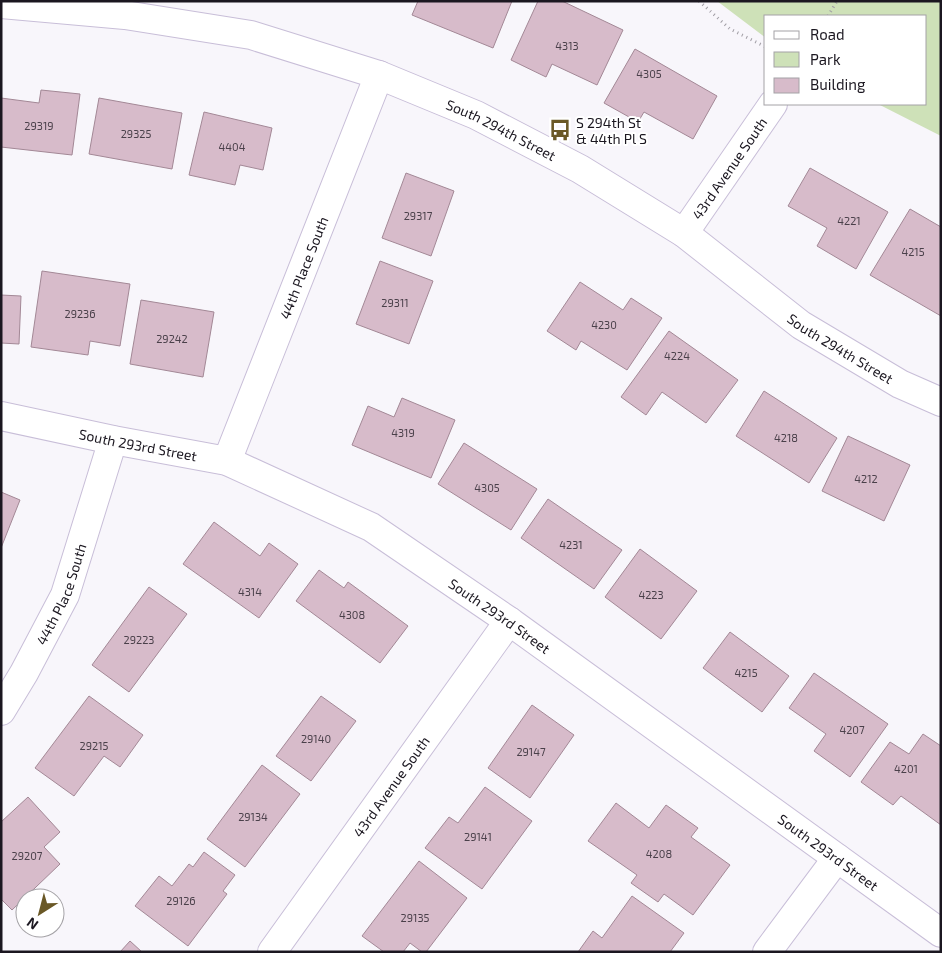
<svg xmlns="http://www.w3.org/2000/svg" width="942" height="953" font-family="'Exo 2',sans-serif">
<rect width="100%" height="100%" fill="#f8f6fb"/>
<path fill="#cee1b8" d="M717 1H941V136L878 104H926V16H766V38Z"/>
<g fill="#d7bbca" stroke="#a38896">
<path d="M418 1H512L493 48 412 15Z"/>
<path d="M538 1H562L623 30 597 85 552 64 546 77 511 60Z"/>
<path d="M635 49 717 96 693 139 644 112 638 122 604 103Z"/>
<path d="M41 90 80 94 72 155 1 147V98L39 103Z"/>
<path d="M99 98 182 113 172 169 89 154Z"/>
<path d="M204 112 272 128 263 170 240 165 235 185 189 175Z"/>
<path d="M810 168 888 212 856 269 817 246 827 228 788 206Z"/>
<path d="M406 173 454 191 431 256 382 238Z"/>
<path d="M910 209 941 227V316L870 275Z"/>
<path d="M380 261 433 281 409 344 356 324Z"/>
<path d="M42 271 130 284 120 346 90 341 88 355 31 347Z"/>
<path d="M580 282 623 310 631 298 662 318 627 370 581 341 576 350 547 331Z"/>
<path d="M1 295 21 296 19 344 1 343Z"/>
<path d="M141 300 214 312 203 377 130 364Z"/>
<path d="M669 331 738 380 706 423 662 392 646 415 621 397Z"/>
<path d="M764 391 837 438 809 483 736 436Z"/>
<path d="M402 398 455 420 431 478 352 445 368 406 394 417Z"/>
<path d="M848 436 910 465 884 521 822 491Z"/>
<path d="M464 443 537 489 511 530 438 484Z"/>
<path d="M1 492 20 500 1 548Z"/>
<path d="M548 499 622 550 594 589 521 538Z"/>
<path d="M214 522 260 556 269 543 298 564 259 618 183 564Z"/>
<path d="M640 549 697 591 661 639 605 597Z"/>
<path d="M319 570 344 588 348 582 408 626 380 663 296 601Z"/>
<path d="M149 587 187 614 129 692 92 665Z"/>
<path d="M730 632 789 676 762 712 703 668Z"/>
<path d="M814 673 888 724 850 777 814 751 826 734 789 708Z"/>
<path d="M89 696 143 735 120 767 104 756 74 796 35 768Z"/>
<path d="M321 696 356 721 311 781 276 756Z"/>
<path d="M532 705 574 735 530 798 488 768Z"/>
<path d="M923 734 941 746V825L901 796 893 805 861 782 890 742 909 754Z"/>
<path d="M262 765 300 794 245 867 207 839Z"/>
<path d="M485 787 532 821 482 889 425 848 449 817 458 823Z"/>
<path d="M28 797 60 832 44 847 60 864 12 910 1 899V822Z"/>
<path d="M616 803 649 828 666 805 698 828 691 837 730 865 693 915 664 894 658 902 631 883 637 875 588 841Z"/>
<path d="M204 852 235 875 223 891 227 894 188 946 135 906 159 876 172 886 189 864 193 867Z"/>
<path d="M419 861 467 898 426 952H422L410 943 403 952H384L362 936Z"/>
<path d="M632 896 684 933 670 952H578L593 931 602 938Z"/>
<path d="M130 941 142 952H120Z"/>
</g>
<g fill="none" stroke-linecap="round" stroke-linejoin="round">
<g stroke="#c8bed8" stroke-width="30">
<g id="minor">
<path id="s1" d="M1 4 125 15 251 35 379 75 476 115 580 169 684 233 801 325 900 384 941 402"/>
<path id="s2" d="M684 233 773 104"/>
<path id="s3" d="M1 416 113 440 227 461 371 527 509 621 941 933"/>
<path id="s4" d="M227 461 379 75"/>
<path id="s5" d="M1 711 24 673 65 595 113 440"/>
<path id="s6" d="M272 952 509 621"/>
<path d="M767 952 837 858"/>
</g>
</g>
<g stroke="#a19ea5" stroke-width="3" stroke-dasharray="1 4" stroke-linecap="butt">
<path d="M699 1 730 29 766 47"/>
<path d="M828 16 837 1"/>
</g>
<use href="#minor" stroke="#fff" stroke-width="28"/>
</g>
<defs>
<g id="bus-bare" transform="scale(1.725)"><path d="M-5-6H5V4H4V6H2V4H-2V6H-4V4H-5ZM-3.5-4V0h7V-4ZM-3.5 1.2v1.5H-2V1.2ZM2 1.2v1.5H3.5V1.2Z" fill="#6a5826" stroke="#fff" stroke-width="2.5" paint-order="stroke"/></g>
</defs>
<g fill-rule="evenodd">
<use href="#bus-bare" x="560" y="130"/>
</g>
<g text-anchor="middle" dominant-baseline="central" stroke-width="4" stroke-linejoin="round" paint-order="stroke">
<g font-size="11" fill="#4a404a">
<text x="567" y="45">4313</text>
<text x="649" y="73">4305</text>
<text x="39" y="125">29319</text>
<text x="136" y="133">29325</text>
<text x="232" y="146">4404</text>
<text x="418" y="215">29317</text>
<text x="849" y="220">4221</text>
<text x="913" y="251">4215</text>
<text x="395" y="302">29311</text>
<text x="80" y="313">29236</text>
<text x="604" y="324">4230</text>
<text x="172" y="338">29242</text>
<text x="677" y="355">4224</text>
<text x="403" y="432">4319</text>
<text x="786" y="437">4218</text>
<text x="866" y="478">4212</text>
<text x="487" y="487">4305</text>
<text x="571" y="544">4231</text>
<text x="250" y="591">4314</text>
<text x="651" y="594">4223</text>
<text x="352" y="614">4308</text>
<text x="139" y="639">29223</text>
<text x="746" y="672">4215</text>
<text x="852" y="729">4207</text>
<text x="316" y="738">29140</text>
<text x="94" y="745">29215</text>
<text x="531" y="751">29147</text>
<text x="906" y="768">4201</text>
<text x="253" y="816">29134</text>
<text x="478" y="836">29141</text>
<text x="659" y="853">4208</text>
<text x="27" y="855">29207</text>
<text x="181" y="900">29126</text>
<text x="415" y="917">29135</text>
</g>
<g font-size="14" fill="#1b1720" stroke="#fff" text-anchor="start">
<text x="576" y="122">S 294th St<tspan x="576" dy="16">&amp; 44th Pl S</tspan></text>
</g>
<g font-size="14" fill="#1b1720" stroke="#fff">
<text stroke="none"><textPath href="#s1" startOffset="520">South 294th Street</textPath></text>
<text stroke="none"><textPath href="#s2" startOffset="79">43rd Avenue South</textPath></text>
<text stroke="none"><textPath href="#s4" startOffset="208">44th Place South</textPath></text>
<text stroke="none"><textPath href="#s1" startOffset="925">South 294th Street</textPath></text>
<text stroke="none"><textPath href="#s3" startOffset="140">South 293rd Street</textPath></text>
<text stroke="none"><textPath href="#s5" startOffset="132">44th Place South</textPath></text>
<text stroke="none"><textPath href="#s3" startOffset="545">South 293rd Street</textPath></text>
<text stroke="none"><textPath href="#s6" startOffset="204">43rd Avenue South</textPath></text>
<text stroke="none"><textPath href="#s3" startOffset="950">South 293rd Street</textPath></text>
</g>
</g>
<rect width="942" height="953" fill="none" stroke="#1b1720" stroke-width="5"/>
<rect x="764" y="15" width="162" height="90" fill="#ffffff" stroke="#a4a2a6"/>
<rect x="774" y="31" width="25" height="8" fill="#ffffff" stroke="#a4a2a6"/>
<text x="810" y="40" font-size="15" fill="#1b1720">Road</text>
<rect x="774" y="52" width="25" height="15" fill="#cee1b8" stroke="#a4a2a6"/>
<text x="810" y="65" font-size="15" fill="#1b1720">Park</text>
<rect x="774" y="78" width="25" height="15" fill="#d7bbca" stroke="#a4a2a6"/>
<text x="810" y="90" font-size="15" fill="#1b1720">Building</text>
<g transform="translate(40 913) rotate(216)"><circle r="24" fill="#ffffff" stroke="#a4a2a6"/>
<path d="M0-4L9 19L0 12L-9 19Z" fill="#6a5826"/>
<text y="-8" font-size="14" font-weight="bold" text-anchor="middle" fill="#1b1720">N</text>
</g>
</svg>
